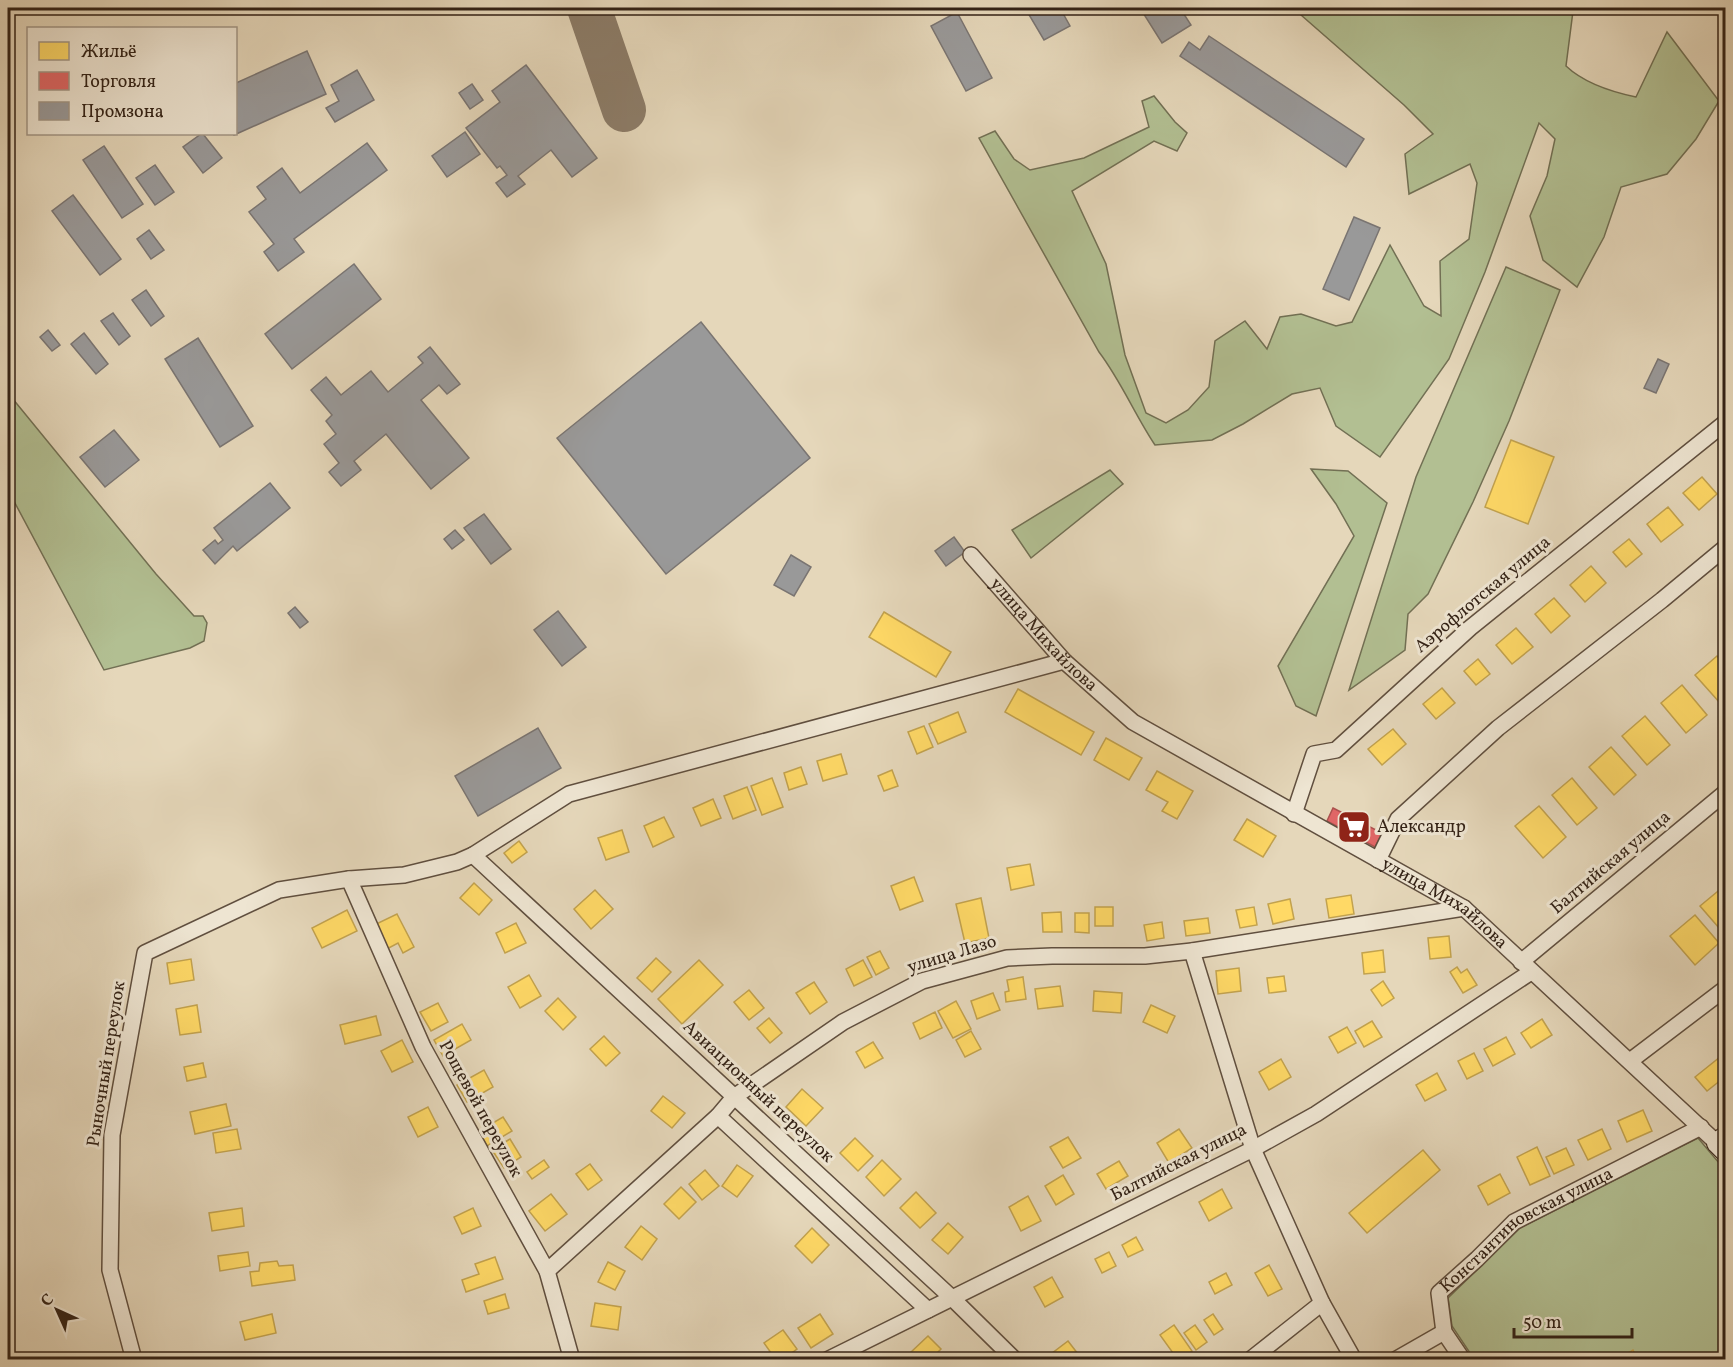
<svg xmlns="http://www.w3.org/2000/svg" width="1733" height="1367" font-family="Vollkorn,serif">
<rect width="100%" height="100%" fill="#e5d7ba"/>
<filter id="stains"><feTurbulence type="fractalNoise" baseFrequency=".00333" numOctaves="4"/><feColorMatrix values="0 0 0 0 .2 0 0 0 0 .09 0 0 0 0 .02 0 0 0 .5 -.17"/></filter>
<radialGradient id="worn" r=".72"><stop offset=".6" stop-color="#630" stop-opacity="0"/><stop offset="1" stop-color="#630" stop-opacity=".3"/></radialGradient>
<g fill="#b2bf92" stroke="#727054" stroke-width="1.5">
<path d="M1295 8H1561L1573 11 1566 66C1584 83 1612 92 1636 97L1667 32 1719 101 1696 139 1667 174 1621 187 1604 237 1577 287 1543 260 1530 216 1547 176 1555 139 1539 123 1485 272 1449 359 1380 457 1336 426 1320 388 1292 394 1243 424 1212 440 1155 445C1135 415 1121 381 1099 352L979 138 995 131 1014 159 1030 170 1084 158 1149 127 1142 101 1154 96 1175 122 1187 133 1177 151 1154 141 1072 191 1106 264 1125 355 1146 413 1166 423 1188 410 1209 387 1215 341 1245 321 1267 349 1280 317 1301 314 1336 326 1352 322 1390 245 1424 306 1441 316 1440 261 1469 239 1477 183 1470 164 1409 194 1405 154 1433 134 1404 105 1301 15Z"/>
<path d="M1506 267 1560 290 1509 421 1473 502 1428 594 1408 614 1405 650 1349 690 1416 477Z"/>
<path d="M8 393 156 574 194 616H203L207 623 204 641 190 648 104 670 8 490Z"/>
<path d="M1311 469 1348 471 1387 503 1316 716 1296 706 1278 666 1354 536 1336 504Z"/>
<path d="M1110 470 1123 484 1031 558 1012 530Z"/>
<path d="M1698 1138 1725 1170V1359H1474L1452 1326 1448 1298 1520 1228Z"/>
</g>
<g fill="#ffd966" stroke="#c2a24e" stroke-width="1.5">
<path d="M1511 440 1554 457 1528 524 1485 507Z"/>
<path d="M1702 477 1717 494 1699 510 1683 493Z"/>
<path d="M1668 507 1683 525 1661 542 1647 524Z"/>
<path d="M1629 539 1642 554 1626 567 1613 552Z"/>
<path d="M1591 566 1606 583 1585 602 1570 585Z"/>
<path d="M1554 598 1570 616 1551 633 1535 614Z"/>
<path d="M884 612 951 652 936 677 869 637Z"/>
<path d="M1516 628 1533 647 1512 664 1496 645Z"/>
<path d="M1717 656 1726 666V698L1720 703 1695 675Z"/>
<path d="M1478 659 1490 674 1476 685 1464 671Z"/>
<path d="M1682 685 1707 715 1686 733 1661 703Z"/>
<path d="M1442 688 1455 703 1436 719 1423 704Z"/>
<path d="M1018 689 1094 732 1081 755 1005 712Z"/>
<path d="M958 712 966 732 938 744 929 724Z"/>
<path d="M1645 716 1670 745 1647 765 1622 736Z"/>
<path d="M924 726 933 747 917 754 908 732Z"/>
<path d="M1393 729 1406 744 1382 765 1368 749Z"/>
<path d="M1106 738 1142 758 1129 780 1094 760Z"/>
<path d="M1611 747 1636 775 1614 795 1589 767Z"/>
<path d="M841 754 847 774 823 781 817 761Z"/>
<path d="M801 767 807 784 789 790 784 773Z"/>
<path d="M892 770 898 786 884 791 878 776Z"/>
<path d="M1157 771 1193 791 1177 819 1162 811 1168 802 1146 790Z"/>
<path d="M772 778 783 807 762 815 751 786Z"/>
<path d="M1572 778 1597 808 1577 825 1552 795Z"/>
<path d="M747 787 756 810 733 819 724 796Z"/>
<path d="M713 799 721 818 701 826 693 808Z"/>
<path d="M1539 806 1566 837 1543 858 1515 826Z"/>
<path d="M664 817 674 837 653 847 644 826Z"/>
<path d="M1247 819 1276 836 1263 857 1234 840Z"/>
<path d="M622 830 629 852 606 860 598 838Z"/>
<path d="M519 841 527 852 512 863 504 853Z"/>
<path d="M1030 864 1034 885 1011 890 1007 868Z"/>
<path d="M914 877 923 901 900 910 891 886Z"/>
<path d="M474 883 492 900 479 915 460 898Z"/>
<path d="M1723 887 1726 890V936L1700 906Z"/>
<path d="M595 890 613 909 591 929 574 909Z"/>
<path d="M1351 895 1354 914 1329 918 1326 899Z"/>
<path d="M981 898 989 938 965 943 956 904Z"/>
<path d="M1290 899 1294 919 1273 924 1268 904Z"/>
<rect x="1095" y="907" width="18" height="19"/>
<path d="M1254 907 1257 925 1240 928 1236 910Z"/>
<path d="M347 910 357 931 322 948 312 928Z"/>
<path d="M1061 912 1062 932H1043L1042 913Z"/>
<path d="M1075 913H1089V933L1075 932Z"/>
<path d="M397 914 414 947 403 953 398 943 385 950 372 926Z"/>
<path d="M1695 915 1719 943 1695 965 1670 936Z"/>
<path d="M1208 918 1210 933 1186 936 1184 921Z"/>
<path d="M1162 922 1164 938 1147 941 1144 925Z"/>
<path d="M516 923 526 943 505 953 496 933Z"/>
<path d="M1449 936 1451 957 1430 959 1428 938Z"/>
<path d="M1383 950 1385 972 1364 974 1362 953Z"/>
<path d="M880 951 889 968 876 975 867 957Z"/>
<path d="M656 958 671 972 652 992 637 978Z"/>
<path d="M191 959 194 980 170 984 167 963Z"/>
<path d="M699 960 723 985 682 1024 658 999Z"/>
<path d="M863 960 872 977 854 986 846 969Z"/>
<path d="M1457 967 1461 973 1467 969 1477 985 1463 993 1450 972Z"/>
<path d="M1239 968 1241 991 1218 994 1216 971Z"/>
<path d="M529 975 541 996 520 1008 508 987Z"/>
<path d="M1284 976 1286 991 1269 993 1267 978Z"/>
<path d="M1023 977 1026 999 1006 1002 1005 992 1009 991 1007 980Z"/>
<path d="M1383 981 1394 998 1382 1006 1371 990Z"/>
<path d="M814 982 827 1002 810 1014 796 993Z"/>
<path d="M1060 986 1063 1006 1038 1009 1035 989Z"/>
<path d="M749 990 764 1008 749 1020 734 1002Z"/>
<path d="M1094 991 1122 993 1121 1013 1093 1011Z"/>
<path d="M993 993 1000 1010 977 1019 971 1001Z"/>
<path d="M558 998 576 1017 563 1030 545 1011Z"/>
<path d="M956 1001 971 1029 953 1038 938 1011Z"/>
<path d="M438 1003 448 1022 431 1031 420 1012Z"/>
<path d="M197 1005 201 1032 180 1035 176 1009Z"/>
<path d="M1151 1005 1175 1016 1167 1033 1143 1022Z"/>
<path d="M935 1012 942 1028 920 1039 913 1023Z"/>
<path d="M376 1016 381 1035 345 1044 340 1025Z"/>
<path d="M769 1018 782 1033 770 1043 757 1028Z"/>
<path d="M1542 1019 1552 1035 1531 1048 1521 1033Z"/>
<path d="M1372 1021 1382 1037 1364 1047 1355 1031Z"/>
<path d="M462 1024 471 1040 443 1056 434 1040Z"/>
<path d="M1347 1027 1356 1043 1338 1053 1329 1037Z"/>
<path d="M971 1031 981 1049 965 1057 956 1040Z"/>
<path d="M604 1036 620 1053 606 1066 590 1049Z"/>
<path d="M1506 1037 1515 1054 1493 1066 1484 1049Z"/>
<path d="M402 1040 413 1062 392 1072 381 1051Z"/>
<path d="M873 1042 883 1058 865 1068 856 1052Z"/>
<path d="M1474 1053 1483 1071 1467 1079 1458 1061Z"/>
<path d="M1725 1053 1726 1076 1707 1091 1695 1077Z"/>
<path d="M1281 1059 1291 1077 1269 1090 1259 1072Z"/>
<path d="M203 1063 206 1077 187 1081 184 1067Z"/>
<path d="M484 1070 493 1087 467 1102 457 1085Z"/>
<path d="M1437 1073 1446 1090 1425 1101 1416 1085Z"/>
<path d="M802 1089 823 1108 806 1126 786 1107Z"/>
<path d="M663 1096 685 1113 672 1128 651 1111Z"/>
<path d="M226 1104 231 1126 195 1134 190 1112Z"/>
<path d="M428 1107 438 1127 418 1137 408 1117Z"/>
<path d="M1643 1110 1652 1131 1627 1142 1618 1121Z"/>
<path d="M503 1117 512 1131 487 1146 479 1131Z"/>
<path d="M237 1129 241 1149 216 1153 213 1133Z"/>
<path d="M1179 1129 1192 1148 1169 1163 1157 1143Z"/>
<path d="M1602 1129 1611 1149 1588 1160 1578 1140Z"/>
<path d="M1068 1137 1081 1158 1063 1168 1050 1147Z"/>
<path d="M855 1138 873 1156 858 1171 840 1153Z"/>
<path d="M510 1139 521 1157 504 1168 492 1150Z"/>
<path d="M1537 1147 1550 1176 1530 1185 1517 1157Z"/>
<path d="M1566 1148 1574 1165 1554 1174 1546 1157Z"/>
<path d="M1423 1150 1440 1170 1367 1233 1349 1213Z"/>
<path d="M544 1160 549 1167 532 1179 527 1172Z"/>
<path d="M882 1160 901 1179 884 1196 866 1177Z"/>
<path d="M1119 1161 1128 1176 1106 1189 1097 1174Z"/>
<path d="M590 1164 602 1180 588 1190 576 1174Z"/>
<path d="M737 1165 753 1176 737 1197 722 1186Z"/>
<path d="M705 1170 719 1186 702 1200 689 1184Z"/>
<path d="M1500 1174 1510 1193 1488 1205 1478 1186Z"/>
<path d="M1063 1175 1074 1194 1056 1205 1045 1186Z"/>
<path d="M681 1187 696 1202 679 1219 664 1204Z"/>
<path d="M1222 1189 1232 1208 1209 1221 1199 1202Z"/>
<path d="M916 1192 936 1213 920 1228 900 1208Z"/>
<path d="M551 1194 567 1214 545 1231 529 1211Z"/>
<path d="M1028 1196 1041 1221 1021 1231 1009 1207Z"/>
<path d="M242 1208 244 1226 212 1231 209 1213Z"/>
<path d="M473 1208 481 1226 462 1234 454 1217Z"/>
<path d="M948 1223 963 1237 948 1254 932 1240Z"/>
<path d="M641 1226 657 1239 642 1260 625 1247Z"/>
<path d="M812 1228 829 1245 812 1263 795 1246Z"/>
<path d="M1136 1237 1143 1250 1128 1257 1122 1245Z"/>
<path d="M248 1252 250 1266 220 1271 218 1256Z"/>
<path d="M1109 1252 1116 1266 1102 1273 1095 1259Z"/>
<path d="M495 1257 503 1279 466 1292 462 1280 479 1274 475 1264Z"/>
<path d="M277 1261 279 1266 293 1265 295 1280 252 1286 250 1272 259 1271 260 1263Z"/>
<path d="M608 1262 625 1271 615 1290 598 1282Z"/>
<path d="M1269 1265 1282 1289 1268 1296 1255 1273Z"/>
<path d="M1226 1273 1232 1285 1215 1294 1209 1282Z"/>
<path d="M1052 1277 1063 1297 1045 1307 1034 1287Z"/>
<path d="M505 1294 509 1308 488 1314 484 1301Z"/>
<path d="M595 1303 621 1307 618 1330 591 1326Z"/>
<path d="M272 1314 276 1333 245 1340 240 1322Z"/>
<path d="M820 1314 833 1334 811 1348 798 1328Z"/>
<path d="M1213 1314 1223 1329 1214 1335 1204 1320Z"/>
<path d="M1174 1325 1192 1351 1180 1360H1178L1160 1335Z"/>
<path d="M1195 1325 1207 1342 1196 1350 1184 1333Z"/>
<path d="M783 1330 797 1349 782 1360H776L764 1343Z"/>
<path d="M928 1336 941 1349 930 1360H917L910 1353Z"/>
<path d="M1068 1341 1078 1354 1071 1360H1055L1051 1354Z"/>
<path d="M1633 1350 1638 1360H1621L1620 1358Z"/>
</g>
<path fill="#e06666" stroke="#ac524e" stroke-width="1.5" d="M1333 808 1382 833 1375 847 1327 821Z"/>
<g fill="#999" stroke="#7a7572" stroke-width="1.5">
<path d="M1025 8H1060L1070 26 1044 40Z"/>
<path d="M1140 8H1180L1191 25 1162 43Z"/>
<path d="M957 12 992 78 966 91 931 26Z"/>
<path d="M1209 36 1364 139 1346 167 1180 56 1189 42 1200 50Z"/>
<path d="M307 51 326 94 234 135 233 134H236V83Z"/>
<path d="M526 65 597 158 572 177 551 150 518 176 525 184 507 197 496 183 507 175 500 166 497 168 466 128 500 102 492 91Z"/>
<path d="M357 70 374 100 335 122 326 108 339 101 331 85Z"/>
<path d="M472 84 483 100 470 109 459 93Z"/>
<path d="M465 132 480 154 447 177 432 156Z"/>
<path d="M201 134H203L222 158 203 173 183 147Z"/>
<path d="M367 143 387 170 294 239 304 252 278 271 264 252 274 244 249 212 266 199 257 187 282 168 300 193Z"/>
<path d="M104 146 143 204 122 218 83 160Z"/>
<path d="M155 165 174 192 155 205 136 178Z"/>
<path d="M73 195 121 259 100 275 52 211Z"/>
<path d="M1354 217 1380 228 1349 300 1323 289Z"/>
<path d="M149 230 164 250 151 259 137 239Z"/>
<path d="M354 264 381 299 292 369 265 334Z"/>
<path d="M146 290 164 316 151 326 132 300Z"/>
<path d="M113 313 130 336 119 345 101 321Z"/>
<path d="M701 322 810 458 666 574 557 438Z"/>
<path d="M48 330 60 345 52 351 40 337Z"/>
<path d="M84 333 108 364 96 374 71 344Z"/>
<path d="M198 338 253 426 220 447 165 359Z"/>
<path d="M430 347 460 384 447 394 439 385 421 400 469 458 431 489 386 434 354 461 361 470 341 486 329 472 339 463 324 444 336 434 326 421 332 415 311 390 326 377 341 395 371 371 388 392 423 363 418 357Z"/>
<path d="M1658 359 1669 364 1656 393 1644 388Z"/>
<path d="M114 430 139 460 105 487 80 457Z"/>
<path d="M270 483 290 508 237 551 233 546 215 564 203 550 215 540 218 544 223 540 214 528Z"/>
<path d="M484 514 511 549 491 564 464 528Z"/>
<path d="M455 530 464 540 452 549 444 539Z"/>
<path d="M954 537 965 552 946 566 935 551Z"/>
<path d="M791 555 811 567 794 596 774 585Z"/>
<path d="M295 607 308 622 300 628 288 613Z"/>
<path d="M558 611 586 647 562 666 534 630Z"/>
<path d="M538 728 561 768 478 816 455 776Z"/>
</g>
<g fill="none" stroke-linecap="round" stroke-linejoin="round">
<path stroke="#8c7c68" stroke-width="44" d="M589 8 624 110"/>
<g stroke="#604f3f" stroke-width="18">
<g id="street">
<path id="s1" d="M971 555 1064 661 1133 722 1464 908 1717 1143"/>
<path d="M1294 814 1314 754 1336 750 1470 628 1726 422"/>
<path d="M473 855 952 1298 1015 1360"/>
<path d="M1378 860 1398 819 1498 728 1662 600 1726 547"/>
<path d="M349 879 423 1047 547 1271 572 1360"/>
<path d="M1192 951 1253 1149 1322 1303 1354 1360"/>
<path d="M1521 962 1726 792"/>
<path d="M1630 1061 1726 988"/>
<path d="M718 1116 928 1310"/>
<path d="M547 1271 718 1116 734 1097 843 1022 922 981 1007 958 1052 956H1145L1192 951 1464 908"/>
<path d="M134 1360 110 1270 112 1135 145 953 279 890 349 879 404 875 457 862 473 855 569 794 1064 661"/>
<path d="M827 1360 1253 1149 1316 1114 1531 972"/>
<path d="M1250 1360 1322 1303"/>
<path d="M1395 1360 1444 1332"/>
<path id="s2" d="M1463 1360 1444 1332 1439 1293 1477 1259 1514 1222 1701 1127"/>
</g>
</g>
<g stroke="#332216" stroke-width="22">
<path id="secondary" d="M1726 1136 1717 1143 1726 1152"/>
</g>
<use href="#street" stroke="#eee5d2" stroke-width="15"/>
<use href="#secondary" stroke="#eee5d2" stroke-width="20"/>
</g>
<defs>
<g id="supermarket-square" transform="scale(1.725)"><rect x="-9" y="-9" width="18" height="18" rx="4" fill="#8f2418" stroke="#eee5d2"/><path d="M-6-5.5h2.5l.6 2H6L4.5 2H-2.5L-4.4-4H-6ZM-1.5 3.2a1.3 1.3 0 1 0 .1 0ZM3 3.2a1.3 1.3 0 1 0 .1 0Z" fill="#fff"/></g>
</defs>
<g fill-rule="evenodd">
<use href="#supermarket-square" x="1354" y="827"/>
</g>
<g text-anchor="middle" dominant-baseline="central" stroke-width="6" stroke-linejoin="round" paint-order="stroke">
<g font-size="18" fill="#332216" stroke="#eee5d2">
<text transform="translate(1483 595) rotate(-40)">Аэрофлотская улица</text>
<text stroke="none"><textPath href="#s1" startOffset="108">улица Михайлова</textPath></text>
<text transform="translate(1611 863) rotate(-40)">Балтийская улица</text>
<text stroke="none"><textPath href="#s1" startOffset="594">улица Михайлова</textPath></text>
<text transform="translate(952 955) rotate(-17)">улица Лазо</text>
<text transform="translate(107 1064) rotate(-81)">Рыночный переулок</text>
<text transform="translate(758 1092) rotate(43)">Авиационный переулок</text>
<text transform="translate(480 1109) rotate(61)">Рощевой переулок</text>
<text transform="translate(1179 1163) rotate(-27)">Балтийская улица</text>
<text stroke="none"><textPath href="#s2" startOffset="182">Константиновская улица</textPath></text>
</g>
<g font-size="18" fill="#332216" stroke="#eee5d2" text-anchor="start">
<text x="1377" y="827">Александр</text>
</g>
</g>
<rect width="1733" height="1367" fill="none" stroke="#e5d7ba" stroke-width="30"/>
<rect x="9" y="9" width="1715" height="1349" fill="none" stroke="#332216" stroke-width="3"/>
<rect x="15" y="15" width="1703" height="1337" fill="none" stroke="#332216" stroke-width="1.5"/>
<rect x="27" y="27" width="210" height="108" fill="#eee5d2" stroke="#a39787" stroke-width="1.5"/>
<rect x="39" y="42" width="30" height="18" fill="#ffd966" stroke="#a39787" stroke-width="1.5"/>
<text x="81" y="57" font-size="18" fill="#332216">Жильё</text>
<rect x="39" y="72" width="30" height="18" fill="#e06666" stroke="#a39787" stroke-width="1.5"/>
<text x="81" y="87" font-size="18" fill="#332216">Торговля</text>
<rect x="39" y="102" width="30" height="18" fill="#999999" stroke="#a39787" stroke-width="1.5"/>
<text x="81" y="117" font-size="18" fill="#332216">Промзона</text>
<g transform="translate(57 1310) rotate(315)" stroke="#eee5d2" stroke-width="4.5" paint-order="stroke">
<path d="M0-4.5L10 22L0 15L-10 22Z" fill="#332216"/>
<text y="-9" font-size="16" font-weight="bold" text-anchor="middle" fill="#332216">С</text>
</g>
<path d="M1514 1328v9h118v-9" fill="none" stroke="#332216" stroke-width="3"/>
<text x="1523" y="1328" font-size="18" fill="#332216" stroke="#eee5d2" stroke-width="4.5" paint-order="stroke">50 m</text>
<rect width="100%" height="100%" filter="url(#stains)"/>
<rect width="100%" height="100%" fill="url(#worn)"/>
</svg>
